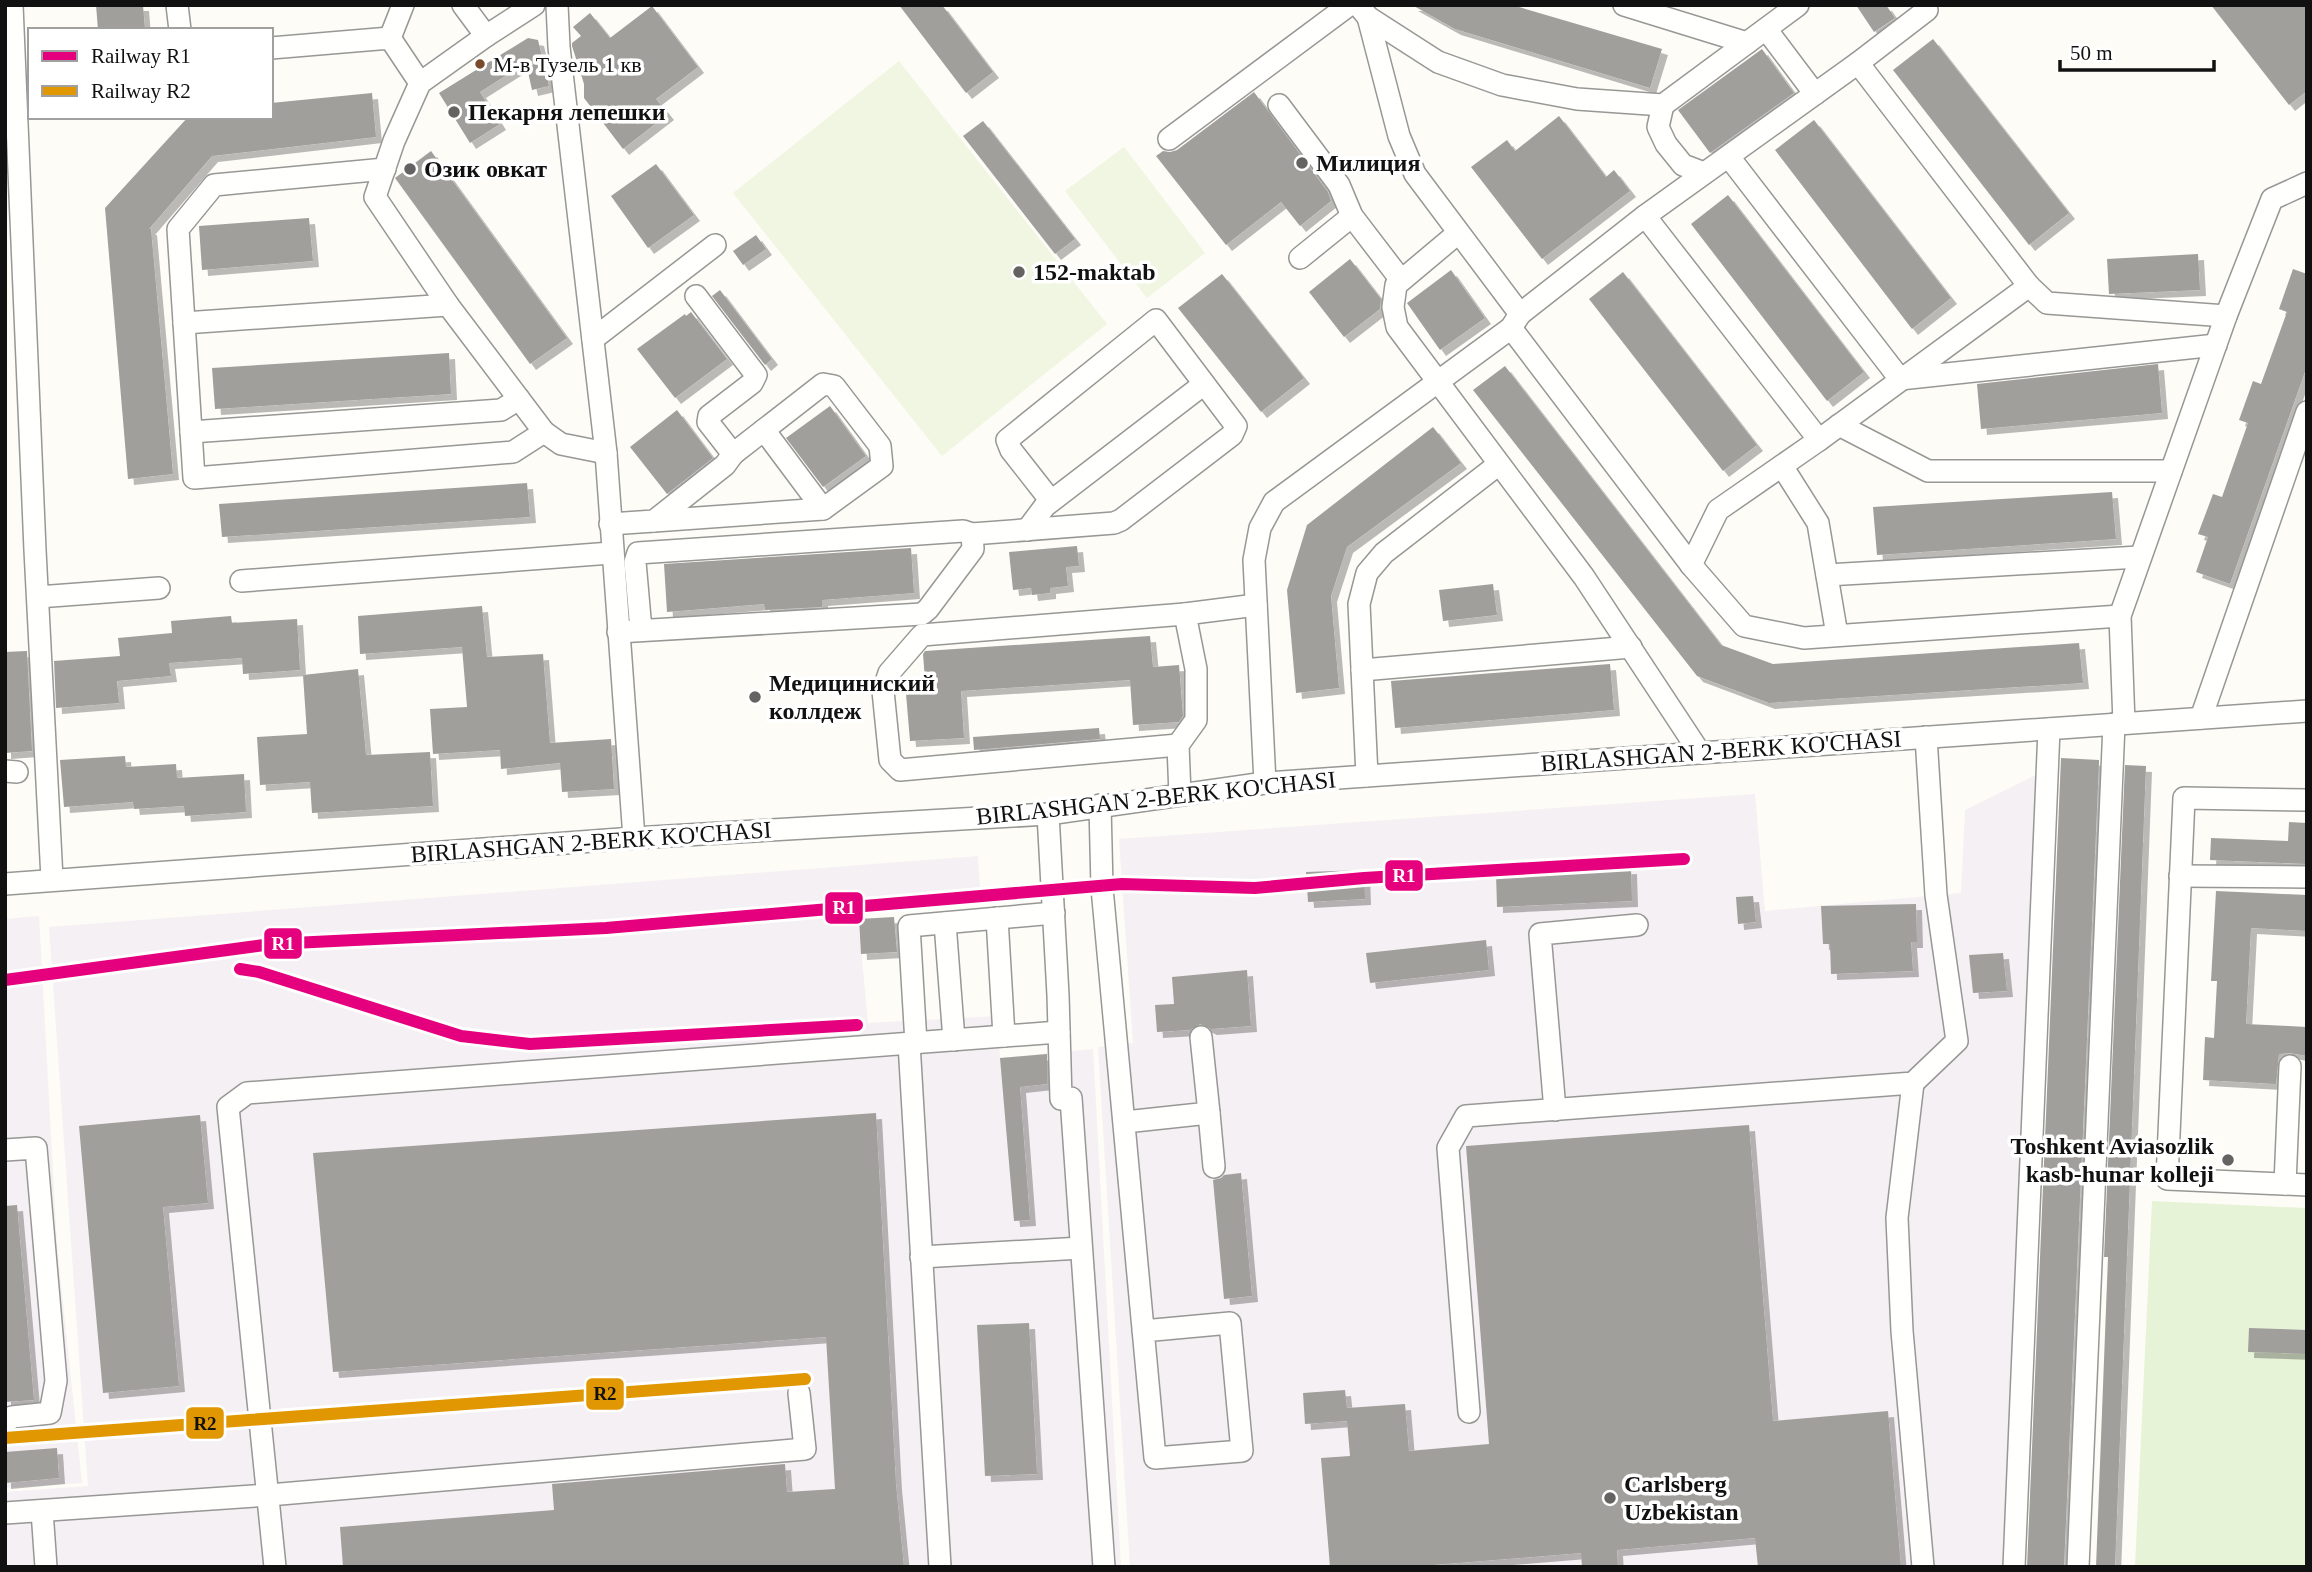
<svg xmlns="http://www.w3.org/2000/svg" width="2312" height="1572" font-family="'Times New Roman',serif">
<defs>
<filter id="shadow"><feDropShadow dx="6" dy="6" stdDeviation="0" flood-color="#0004"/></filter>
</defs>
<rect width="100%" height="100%" fill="#fdfcf7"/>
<g fill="#f5f0f3">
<path d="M2040 773 2002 1567H1130L1098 1047 1133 1043 1119 839 1755 794 1765 911 1961 893 1965 810Z"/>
<path d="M978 856 981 903 858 916 868 1023 997 1016 1000 1058 1093 1049 1121 1567H5V1492L88 1486 49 927Z"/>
<path d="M39 916 57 1246 82 1483 5 1488V919Z"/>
</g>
<path fill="#e7f3d7" d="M2152 1201 2307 1208V1567H2135Z"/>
<g fill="#f0f6e1">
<path d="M899 61 1107 324 942 456 733 193Z"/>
<path d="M1124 147 1205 253 1147 298 1065 191Z"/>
</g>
<g fill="#a19f9c" filter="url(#shadow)">
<path d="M96 5H143L145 30H98Z"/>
<path d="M899 5H942L993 72 966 93Z"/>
<path d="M1412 5H1512L1662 49 1650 88 1455 29Z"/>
<path d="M1856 5H1886L1895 18 1874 32Z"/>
<path d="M2211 5H2307V91L2289 105Z"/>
<path d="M652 6 698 67 656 99 668 114 623 149 584 98V84L572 46V43L581 36 573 27 590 13 610 38Z"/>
<path d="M528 38 538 40 549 86 532 90 526 63 480 92 500 124 470 143 439 93Z"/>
<path d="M1933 39 2069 213 2029 245 1893 70Z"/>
<path d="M1762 49 1794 93 1710 153 1678 110Z"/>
<path d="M1254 92 1328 192 1331 201 1300 226 1281 202 1226 245 1156 156 1163 151 1170 152 1177 150Z"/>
<path d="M372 93 376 137 212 156 149 229H151L173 474 128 479 105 208 188 117H271V103Z"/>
<path d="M1559 116 1606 177 1614 170 1630 191 1542 259 1471 167 1507 140 1515 151Z"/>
<path d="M1814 120 1951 298 1912 329 1775 150Z"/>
<path d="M983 121 1075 239 1055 254 963 136Z"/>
<path d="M431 151 567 338 530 364 395 178Z"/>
<path d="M656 164 694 215 648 248 611 196Z"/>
<path d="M1728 195 1864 372 1827 401 1691 224Z"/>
<path d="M309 218 313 261 202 270 199 226Z"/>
<path d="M756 235 766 249 743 265 733 251Z"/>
<path d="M2198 254 2200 290 2109 294 2107 259Z"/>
<path d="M1350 259 1381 299 1380 309 1344 337 1309 292Z"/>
<path d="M2293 269 2307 274V366L2230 584 2196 572 2208 537 2198 534 2213 494 2222 497 2248 423 2239 420 2253 381 2261 384 2287 312 2279 309Z"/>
<path d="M1451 270 1485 318 1440 350 1407 303Z"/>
<path d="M1623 272 1757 445 1723 471 1589 299Z"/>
<path d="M1222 274 1304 378 1261 412 1178 308Z"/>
<path d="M720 290 772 359 765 365 712 296Z"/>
<path d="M691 312 727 359 675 398 637 349 685 314 686 316Z"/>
<path d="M449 353 451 394 215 409 212 368Z"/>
<path d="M2158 364 2162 413 1981 429 1977 384Z"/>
<path d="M1505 366 1721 645 1773 664 2079 643 2083 683 1769 703 1697 676 1473 390Z"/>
<path d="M830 406 866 456 823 487 786 438Z"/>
<path d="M677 410 713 458 667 494 630 447Z"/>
<path d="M1433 427 1461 463 1347 547 1331 596 1339 688 1296 693 1287 590 1307 525Z"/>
<path d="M527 483 530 517 222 537 219 504Z"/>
<path d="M2112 492 2116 539 1877 555 1873 507Z"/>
<path d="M1077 546 1079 566 1066 567 1068 586 1050 588V593L1032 595 1031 588 1013 590 1009 552Z"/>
<path d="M911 548 914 593 822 600V607L765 610 764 604 667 612 664 564Z"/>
<path d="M1493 584 1497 615 1443 621 1439 590Z"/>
<path d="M482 606 487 657 543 654 550 743 611 739 614 789 562 792 560 763 501 769 500 750 433 754 430 709 467 707 462 647 360 654 358 616Z"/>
<path d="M231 616 232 623 297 619 300 670 243 674 242 658 169 663 171 676 117 681 119 703 56 708 54 661 120 656 118 638 172 633 171 621Z"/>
<path d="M1150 636 1153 667 1179 665 1183 716 1179 722 1133 725 1130 680 961 691 964 738 910 741 905 682 925 680 923 654 925 651Z"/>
<path d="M27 651 32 751 5 753V652Z"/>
<path d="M1610 664 1614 710 1395 728 1391 681Z"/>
<path d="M358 669 366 755 430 752 433 806 312 813 310 782 260 785 257 737 307 734 303 675Z"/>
<path d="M1099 728 1100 739 974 750 973 737Z"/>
<path d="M125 756 126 767 176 764 177 778 244 774 246 812 185 816 184 806 134 809 133 802 64 807 60 760Z"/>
<path d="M2061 758 2099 760V763L2064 1567H2027Z"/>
<path d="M2125 765 2146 766 2115 1567H2096L2108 1257H2104Z"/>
<path d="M2289 822 2307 823V864L2210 860 2211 838 2288 841Z"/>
<path d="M1631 868 1632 901 1497 907 1496 874Z"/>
<path d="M1364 870 1365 899 1308 902 1306 872Z"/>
<path d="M2216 891 2307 895V931L2251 928 2246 1024 2307 1027V1056L2290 1053 2279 1054 2276 1084 2203 1080 2205 1037 2214 1038 2217 981H2211Z"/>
<path d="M1753 896 1756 922 1738 924 1736 897Z"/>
<path d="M1916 904 1917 942H1911L1913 971 1831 974 1830 944H1823L1821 906Z"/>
<path d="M894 917 897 952 861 954 859 919Z"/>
<path d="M1486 940 1489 970 1370 983 1366 953Z"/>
<path d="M2003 953 2007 991 1973 993 1969 955Z"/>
<path d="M1247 970 1251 1026 1211 1029 1200 1024 1190 1030 1157 1032 1155 1005 1174 1004 1172 977Z"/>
<path d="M1047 1054V1084L1020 1087 1030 1220 1014 1221 1000 1058Z"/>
<path d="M876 1113 896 1484 904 1567H343L340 1527 554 1510 552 1484 785 1464 787 1492 835 1489 826 1337 333 1372 313 1153Z"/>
<path d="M200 1115 208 1203 163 1207 179 1386 103 1393 79 1126Z"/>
<path d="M1749 1125 1773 1421 1888 1411 1901 1567H1758L1755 1538 1617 1550 1618 1567H1582L1581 1553 1408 1567H1330L1321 1458 1350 1456 1347 1421 1305 1424 1303 1393 1345 1390 1347 1408 1405 1404 1409 1451 1489 1444 1466 1146Z"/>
<path d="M1241 1173 1252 1296 1224 1299 1213 1180 1221 1178 1224 1175Z"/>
<path d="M17 1205 34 1400 5 1402V1206Z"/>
<path d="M1029 1323 1037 1474 985 1476 977 1325Z"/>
<path d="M2249 1328 2307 1330V1354L2248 1352Z"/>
<path d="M57 1448 59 1478 5 1483V1452Z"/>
</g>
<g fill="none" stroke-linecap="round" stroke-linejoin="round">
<g stroke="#979795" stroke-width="24">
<g id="minor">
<path d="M12 5 35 550 52 879"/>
<path d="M177 5 180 30"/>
<path d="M463 5 486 36 534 5"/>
<path d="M557 5 559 47 606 453 634 838"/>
<path d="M1358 5 1368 17 1438 62 1502 85 1577 99 1663 105 1798 5"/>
<path d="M1624 5 1747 43"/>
<path d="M1766 29 1815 94"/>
<path d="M486 36 420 83 394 141 375 197 448 305 544 432 561 444 606 453"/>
<path d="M390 38 403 5"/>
<path d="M271 48 390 38 420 83"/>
<path d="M1858 63 2029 286"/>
<path d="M1279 105 1339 185 1352 216 1401 280"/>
<path d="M1663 105 1658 127 1666 144 1683 165 1704 173"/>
<path d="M1169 139 1349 5"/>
<path d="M1729 157 1900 379 2216 345"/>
<path d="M385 169 214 185 178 229 194 478 513 452 544 432"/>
<path d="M1645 216 1819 440"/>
<path d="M1458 233 1396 285 1393 307 1397 327 1584 577 1700 753"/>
<path d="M1300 258 1352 216"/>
<path d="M1520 314 1645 216 1858 63 1927 10"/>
<path d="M184 323 448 305"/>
<path d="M1511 328 1691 565 1744 626 1804 638 2120 616"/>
<path d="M593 339 715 245"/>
<path d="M1839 425 1928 471H2171"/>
<path d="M764 430 823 509"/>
<path d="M191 432 501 410 519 399"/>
<path d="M1782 466 1818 523 1837 635"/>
<path d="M654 521 823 509 882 466 880 446 834 386 823 384 733 454"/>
<path d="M610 524 654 521 725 465 733 454 708 422 709 416 752 383 756 375 696 296"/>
<path d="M1027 530 1045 506 1204 384"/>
<path d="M972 534 1114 523 1121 520 1232 435 1236 426 1156 320 1007 440 1011 450 1051 501"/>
<path d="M1691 565 1718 510 1819 440 2029 286 2047 303 2226 316"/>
<path d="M1827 575 2139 557"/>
<path d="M241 581 611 553"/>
<path d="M38 597 159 588"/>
<path d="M618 632 922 614 928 609 973 549 972 534 963 531 638 553 635 562 641 630"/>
<path d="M1362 670 1631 647"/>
<path d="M2201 718 2307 412"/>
<path d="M2124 723 2120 616 2226 316 2272 199 2307 183"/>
<path d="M1178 745 900 770 890 760 883 691 889 673 922 635 1185 614"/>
<path d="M5 771 17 772"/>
<path d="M1367 776 1359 604 1367 573 1384 553 1499 464"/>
<path d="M1265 783 1254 560 1260 528 1274 502 1511 328 1520 314 1415 174 1399 136 1368 17"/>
<path d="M1180 795 1178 745 1196 720V669L1185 614 1256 605"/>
<path d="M2307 800 2184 798 2167 1179 2307 1185"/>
<path d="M1100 805 1102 888 1155 1458 1242 1451 1230 1323 1143 1331"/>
<path d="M1048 814 1058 995 1061 1099 1071 1098 1104 1567"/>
<path d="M2180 876 2307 877"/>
<path d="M5 884 634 838 1048 814 1265 783 2307 711"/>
<path d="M997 918 1004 1036"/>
<path d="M945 923 954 1040"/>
<path d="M909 1043 940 1567"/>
<path d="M916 1043 909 926 1054 913"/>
<path d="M1913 1083 1897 1218 1902 1331 1923 1567"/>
<path d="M1555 1110 1540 934 1637 925"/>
<path d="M1209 1113 1214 1167"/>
<path d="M1125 1122 1209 1113 1201 1037"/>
<path d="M5 1150 36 1148 56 1381 50 1413 12 1417 5 1423"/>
<path d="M2285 1184 2290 1066"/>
<path d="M921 1257 1081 1248"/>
<path d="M1469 1412 1448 1148 1466 1116 1913 1083 1957 1041 1936 895 1926 737"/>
<path d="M42 1511 46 1567"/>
<path d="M5 1513 269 1495 805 1449 799 1393"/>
<path d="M275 1567 228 1107 247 1093 1059 1032"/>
<path d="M2014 1567 2049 729"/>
<path d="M2078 1567 2114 724"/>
</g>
</g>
<use href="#minor" stroke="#fffffe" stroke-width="21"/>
<g stroke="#fff" stroke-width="18">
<g id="rail-1">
<path d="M240 969 259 972 461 1036 530 1044 857 1025"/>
<path d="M5 980 272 944 606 928 1122 884 1255 888 1364 878 1684 859"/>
</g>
</g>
<g stroke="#fff" stroke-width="18">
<path id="rail-2" d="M5 1438 805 1379"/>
</g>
<use href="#rail-1" stroke="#e5007d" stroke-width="12"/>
<use href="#rail-2" stroke="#e09702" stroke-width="12"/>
</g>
<circle fill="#7a4b2a" stroke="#fff" stroke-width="2.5" cx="480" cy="64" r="6"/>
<g fill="#646362" stroke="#fff" stroke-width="2.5">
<circle cx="454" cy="112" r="7"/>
<circle cx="1302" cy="163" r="7"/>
<circle cx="410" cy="169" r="7"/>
<circle cx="1019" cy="272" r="7"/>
<circle cx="755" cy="697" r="7"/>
<circle cx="2228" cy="1160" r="7"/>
<circle cx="1610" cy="1498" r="7"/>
</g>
<g text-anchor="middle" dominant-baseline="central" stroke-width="7" stroke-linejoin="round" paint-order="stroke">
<g font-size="22" fill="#111" stroke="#fff" text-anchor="start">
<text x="493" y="64">М-в Тузель 1 кв</text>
</g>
<g font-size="24" font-weight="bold" fill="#111" stroke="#fff" text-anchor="start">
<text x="468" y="112">Пекарня лепешки</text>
<text x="1316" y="163">Милиция</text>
<text x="424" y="169">Озик овкат</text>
<text x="1033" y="272">152-maktab</text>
<text x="769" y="683">Медициниский<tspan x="769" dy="28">коллдеж</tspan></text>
<text x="2214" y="1146" text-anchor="end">Toshkent Aviasozlik<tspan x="2214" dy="28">kasb-hunar kolleji</tspan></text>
<text x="1624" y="1484">Carlsberg<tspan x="1624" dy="28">Uzbekistan</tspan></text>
</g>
<g font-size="24" fill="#111" stroke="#fff">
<text transform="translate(1721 751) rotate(-4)">BIRLASHGAN 2-BERK KO'CHASI</text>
<text transform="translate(1156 798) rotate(-6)">BIRLASHGAN 2-BERK KO'CHASI</text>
<text transform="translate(591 842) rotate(-4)">BIRLASHGAN 2-BERK KO'CHASI</text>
</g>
</g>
<g stroke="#fff" stroke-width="2.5">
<rect x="1384" y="859" width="40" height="33" rx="7" fill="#e5007d"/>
<rect x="824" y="891" width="40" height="34" rx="7" fill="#e5007d"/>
<rect x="263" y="927" width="40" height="33" rx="7" fill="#e5007d"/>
<rect x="585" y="1377" width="40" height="34" rx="7" fill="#e09702"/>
<rect x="185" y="1406" width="40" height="34" rx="7" fill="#e09702"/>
</g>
<g font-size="19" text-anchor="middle" font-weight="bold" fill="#fff">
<text x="1404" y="882">R1</text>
<text x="844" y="914">R1</text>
<text x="283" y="950">R1</text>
</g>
<g font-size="19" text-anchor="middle" font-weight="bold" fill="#111">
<text x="605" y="1400">R2</text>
<text x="205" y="1430">R2</text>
</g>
<rect width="2312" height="1572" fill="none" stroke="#111111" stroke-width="14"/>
<rect x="28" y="28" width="245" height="91" fill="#ffffff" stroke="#a0a0a0" stroke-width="2"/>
<rect x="42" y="51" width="35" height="10" fill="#e5007d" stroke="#a0a0a0" stroke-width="2"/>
<text x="91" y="63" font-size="21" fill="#111111">Railway R1</text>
<rect x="42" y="86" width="35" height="10" fill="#e09702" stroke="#a0a0a0" stroke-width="2"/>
<text x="91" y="98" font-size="21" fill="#111111">Railway R2</text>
<path d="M2060 60v10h154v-10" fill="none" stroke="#111111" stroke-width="3.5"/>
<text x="2070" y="60" font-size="21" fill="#111111" stroke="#ffffff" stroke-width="5" paint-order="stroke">50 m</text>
</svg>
